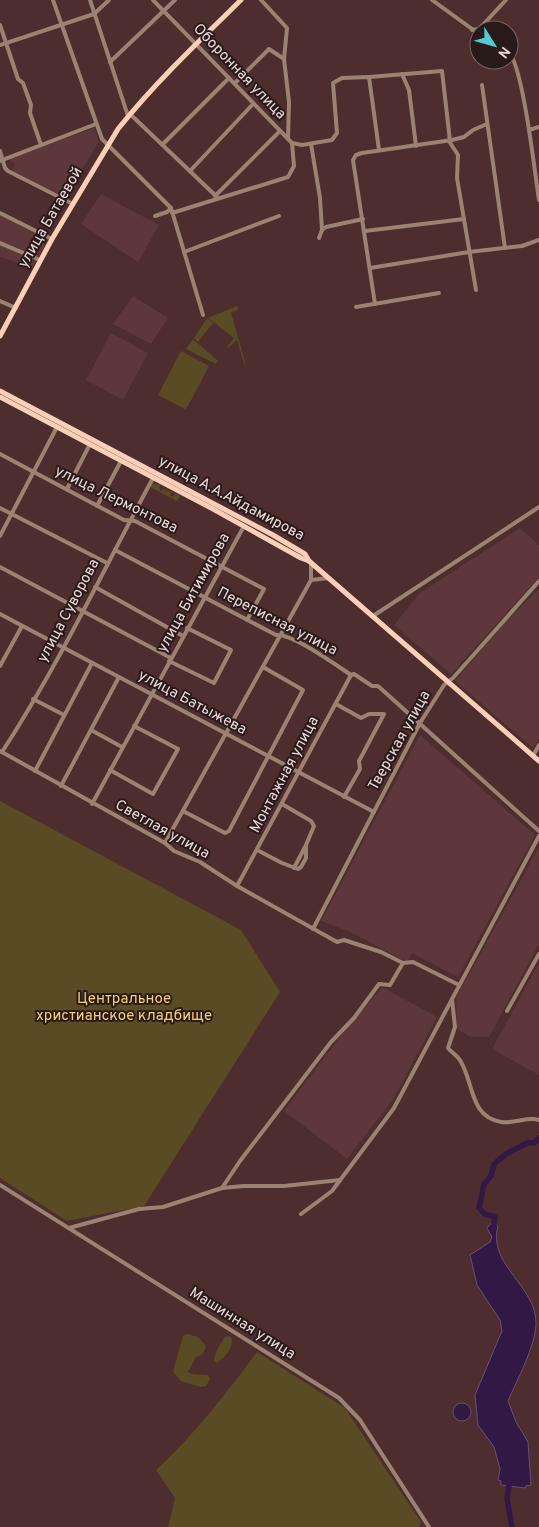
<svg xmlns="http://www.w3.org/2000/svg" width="539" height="1527" font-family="Overpass,sans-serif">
<rect width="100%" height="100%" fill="#4d2d2e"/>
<g fill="#5d3739">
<path d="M94 128 99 141 66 198 12 171 15 164 10 161 11 158Z"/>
<path d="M101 194 159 225 138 262 81 224Z"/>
<path d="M0 215 48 239 33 268 0 257Z"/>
<path d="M133 296 168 318 151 344 113 324Z"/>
<path d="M111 333 148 353 123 400 86 380Z"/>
<path d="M520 528 539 545V577L451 674 394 625 420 593Z"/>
<path d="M539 589V739L533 748 455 681 505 622Z"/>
<path d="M420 735 535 835 458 977 412 953 407 962 348 931 321 921Z"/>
<path d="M539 847V944L489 1037H470L457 1029 456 998Z"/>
<path d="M539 963V1075L492 1049Z"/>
<path d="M382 987 437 1017 394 1098 347 1159 284 1111 339 1038Z"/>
</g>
<g fill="#5b4b25">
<path d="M237 306 238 310 231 313 246 365 244 363 237 340 228 348 227 347 234 338 208 318Z"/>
<path d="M207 318 213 323 198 342 194 338Z"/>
<path d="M193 339 218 361 216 364 186 349Z"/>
<path d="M181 351 209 366 188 406 185 409 158 395Z"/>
<path d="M152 483 160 485V490L162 491 163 488 165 490 172 492 170 495 173 497 175 493 180 496 177 501 150 487Z"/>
<path d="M0 801 241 930 280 992 144 1206 67 1221 0 1178Z"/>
<path d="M187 1334 198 1337 206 1346 203 1354 196 1357 188 1372 192 1374 208 1375 210 1379 206 1386 201 1387 181 1381 173 1372 183 1336Z"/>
<path d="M229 1336 232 1339C232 1350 225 1357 217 1363L214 1360C215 1352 220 1344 225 1337Z"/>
<path d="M257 1352 345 1408 421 1522 419 1527H168L175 1498 156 1470C194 1435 226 1394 257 1352Z"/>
</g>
<g fill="#321845" stroke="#6a5171">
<path d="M492 1222 498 1226C487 1265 537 1286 536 1324 535 1347 517 1380 508 1401L516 1422 528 1442 531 1485 526 1486 525 1488 501 1485V1481L498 1480 500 1469 494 1447 478 1425 475 1395 502 1331 500 1320 477 1285 470 1255 490 1242 492 1237 487 1228Z"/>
<circle cx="462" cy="1412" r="9"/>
</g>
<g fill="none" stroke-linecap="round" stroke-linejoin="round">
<g stroke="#321845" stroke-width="5.5">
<path d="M493 1231 495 1217 485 1214 479 1208 484 1184 491 1176 494 1164 506 1154 527 1143H534L539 1138"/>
<path d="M510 1479 507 1498 512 1527"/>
</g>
<g stroke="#9c8273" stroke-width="4">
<path d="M53 0 102 139 171 208 203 315"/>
<path d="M90 0 128 116"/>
<path d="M153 0 292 143 302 145 332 140 337 133 333 83 342 78 369 77 379 150"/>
<path d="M261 0 287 28 284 59 289 102 288 139"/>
<path d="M432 0 479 34"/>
<path d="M0 25 18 79 23 83 31 105 30 113 41 145"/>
<path d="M472 30 479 29 506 0"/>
<path d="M0 45 94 14 109 0"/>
<path d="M509 53C523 66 535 175 539 200"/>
<path d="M110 62 175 0"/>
<path d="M402 74 409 90 416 146"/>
<path d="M369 77 442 71 450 141"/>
<path d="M235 83 269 49 284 59"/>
<path d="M482 85 505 248"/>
<path d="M130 114 217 197"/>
<path d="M529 130 539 127"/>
<path d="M449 141 458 155 457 178 476 290"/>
<path d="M163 144 229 78"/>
<path d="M311 144 320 198 322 230"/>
<path d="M0 151 5 168 8 171 73 204"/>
<path d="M0 161 96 124"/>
<path d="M190 171 253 104"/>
<path d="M215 196 280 131"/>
<path d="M0 213 52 239"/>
<path d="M172 213 288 177 294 166 292 143"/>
<path d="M155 216 167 212 171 208"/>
<path d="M365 231 464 219"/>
<path d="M319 238 322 230 326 227 363 219"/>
<path d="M0 243 40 260"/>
<path d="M184 252 279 216"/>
<path d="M370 268 469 252 522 246 539 240"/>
<path d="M0 301 16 308"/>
<path d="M375 304 353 160 356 155 362 153 452 140 464 137 473 130 487 124"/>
<path d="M356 307 439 293"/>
<path d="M0 454 124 520 135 521 264 589 247 620"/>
<path d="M67 489 90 444"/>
<path d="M97 506 121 461"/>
<path d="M0 508 107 563"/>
<path d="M0 536 57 427"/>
<path d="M115 550 276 635C292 633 336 665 351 675L354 674 372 686H378L539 831"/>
<path d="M0 567 171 658"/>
<path d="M311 580 329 578"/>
<path d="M95 587 183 636"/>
<path d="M0 614 374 812"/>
<path d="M373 616 539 507"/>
<path d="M169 661 214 683 231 650 187 628"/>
<path d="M0 666 22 626"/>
<path d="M33 699 64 715"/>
<path d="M336 704 361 718 369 714H384L359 761 360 769 344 797"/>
<path d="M91 730 122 747"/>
<path d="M0 751 165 843 174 851 200 862 237 886 337 942 344 940 381 952 403 963 413 962 459 985"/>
<path d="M2 752C58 666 104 569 153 478"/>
<path d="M533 756 539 745"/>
<path d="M110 770 153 794 178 749 134 726"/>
<path d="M35 771 92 663"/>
<path d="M61 786 119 677"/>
<path d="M92 804 244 526"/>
<path d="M183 811 225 833 229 831 303 690 263 667"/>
<path d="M165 843 311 580V562"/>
<path d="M257 850 282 863 298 869 301 867 306 858V845L314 826 311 821 282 804"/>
<path d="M294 868 305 847"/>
<path d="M237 886 351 675"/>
<path d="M313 929 420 723 444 685 453 678 539 581"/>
<path d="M452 999 455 1027 448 1048C452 1053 458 1056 461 1062 474 1084 470 1117 501 1122 515 1124 528 1116 539 1120"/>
<path d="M507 1011 539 954"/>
<path d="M0 1185 339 1398 360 1420 429 1527"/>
<path d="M222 1188 244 1186H284L340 1180"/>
<path d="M301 1214 332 1191 394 1108 539 836"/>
<path d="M69 1228 139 1209 163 1207 222 1188 240 1161 331 1042 354 1018 379 984 390 985 403 963"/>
</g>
<g stroke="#f9cfb7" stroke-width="5">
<path d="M0 336 52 239 118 129C155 83 199 41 241 0"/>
<path d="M0 391 273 535 305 554 309 561 539 761"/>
<path d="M0 397 213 509 301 558 309 561"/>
</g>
</g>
<g text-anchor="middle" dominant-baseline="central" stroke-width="4" stroke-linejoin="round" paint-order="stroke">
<g font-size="15" fill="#ecd7d7" stroke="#291a1a">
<text transform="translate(239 72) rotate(46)">Оборонная улица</text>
<text transform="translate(51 218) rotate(-60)">улица Батаевой</text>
<text transform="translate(231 499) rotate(28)">улица А.А.Айдамирова</text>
<text transform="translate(116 500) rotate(26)">улица Лермонтова</text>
<text transform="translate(194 593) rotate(-61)">улица Битимирова</text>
<text transform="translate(69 611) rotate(-62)">улица Суворова</text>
<text transform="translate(277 622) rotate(27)">Переписная улица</text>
<text transform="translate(192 703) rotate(28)">улица Батыжева</text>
<text transform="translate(400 741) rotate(-61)">Тверская улица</text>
<text transform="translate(285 775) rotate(-62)">Монтажная улица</text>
<text transform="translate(162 830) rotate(29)">Светлая улица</text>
<text transform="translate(242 1324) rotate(32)">Машинная улица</text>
</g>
<g font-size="15" fill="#f5cf78" stroke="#291a1a">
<text x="124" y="999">Центральное<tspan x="124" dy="17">христианское кладбище</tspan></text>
</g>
</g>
<g transform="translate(494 45) rotate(127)"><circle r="24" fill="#291a1a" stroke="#776666"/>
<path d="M0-4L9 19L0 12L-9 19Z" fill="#52cbd7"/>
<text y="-8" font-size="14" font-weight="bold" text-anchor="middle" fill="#ecd7d7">N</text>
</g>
</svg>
